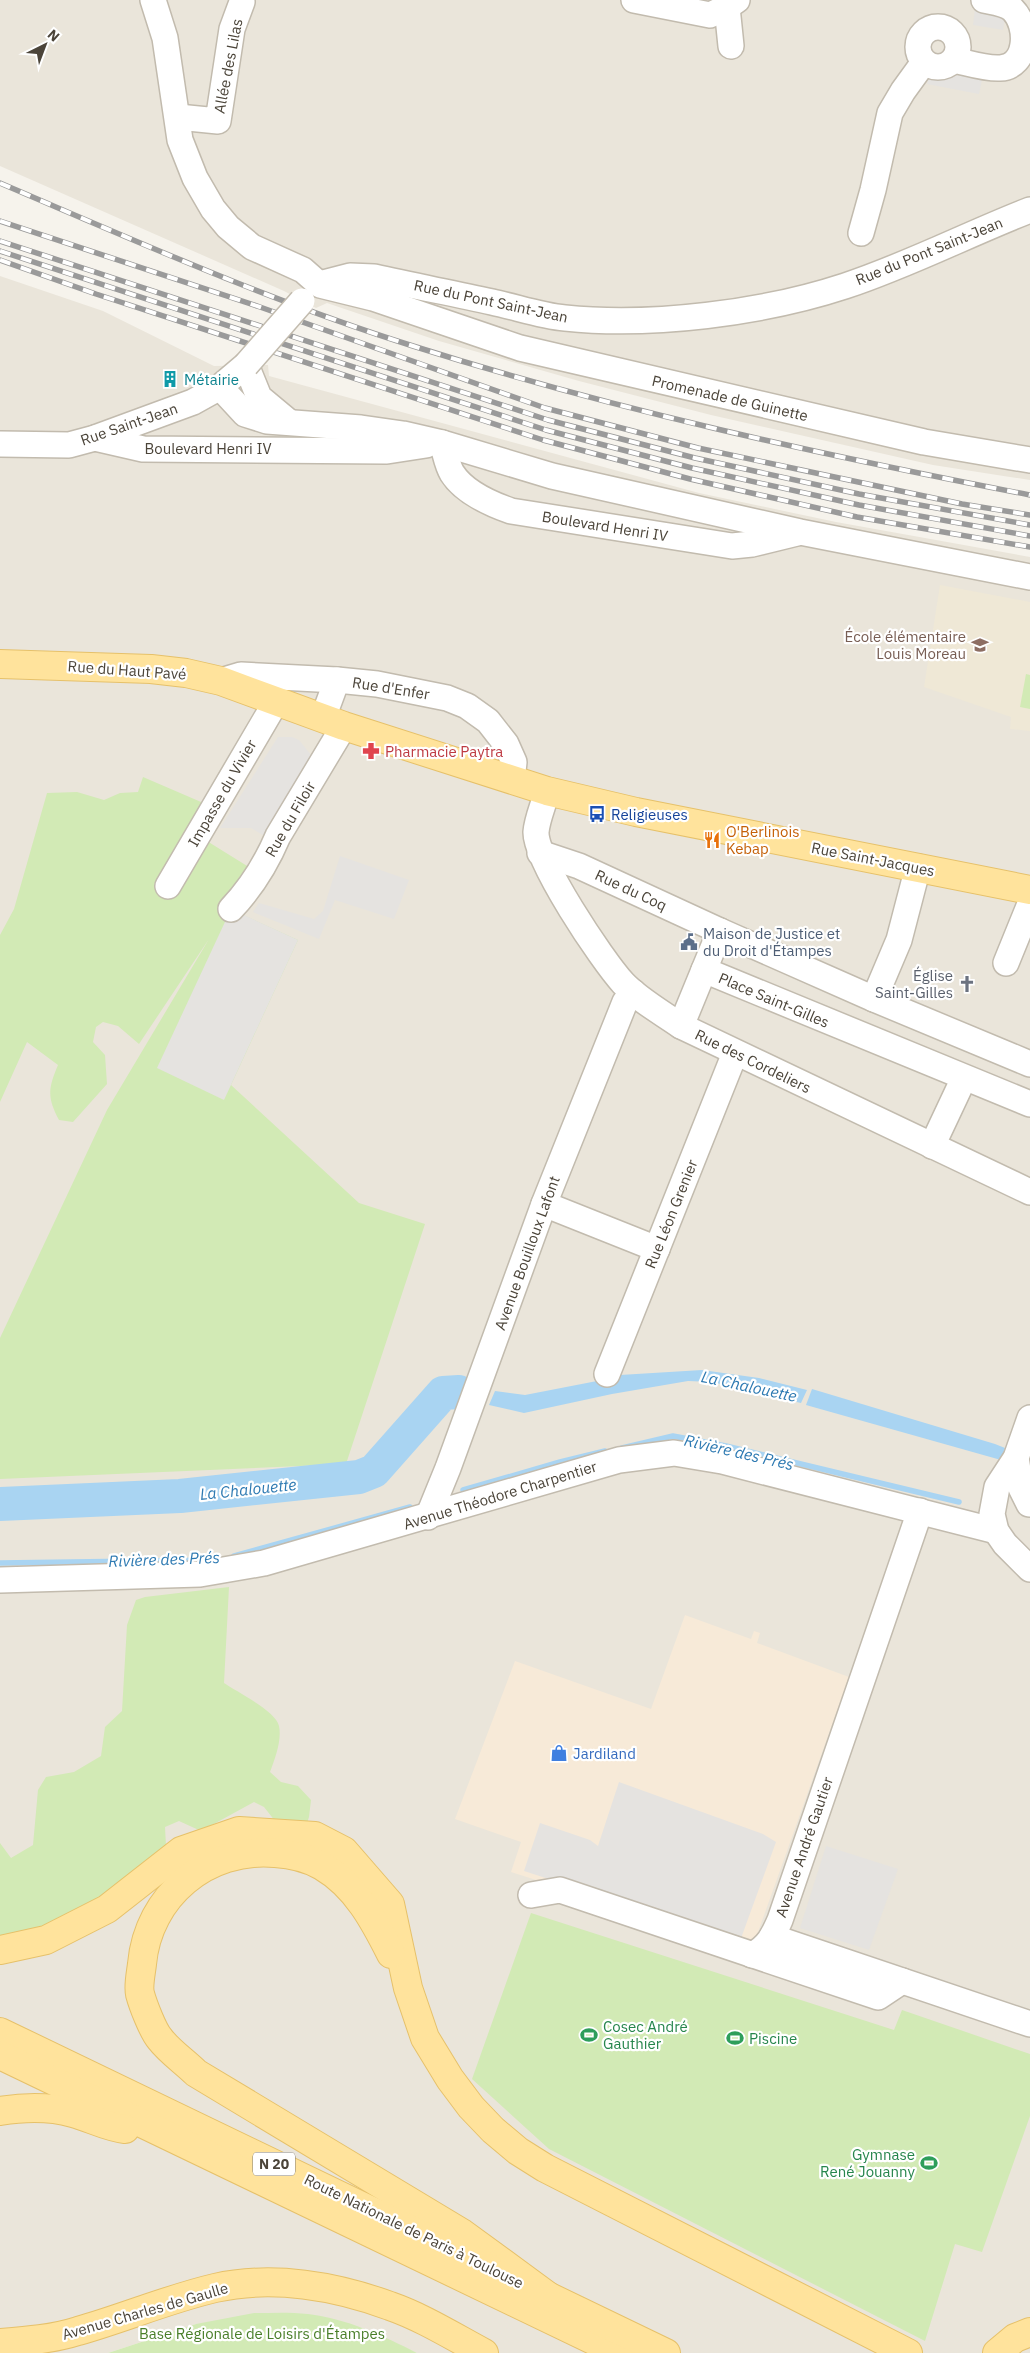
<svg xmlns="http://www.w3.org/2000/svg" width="1030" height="2353" font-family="'IBM Plex Sans',sans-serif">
<rect width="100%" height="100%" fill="#f6f3ec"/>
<g fill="#eae5da">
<path d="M0 0H1030V480L933 465 711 415 579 381 439 341 327 303 316 308 284 291 0 166Z"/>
<path d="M0 276 103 311 214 366 268 365 269 376 699 493 836 522 1030 557V2353H417L365 2330 335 2320 196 2324 108 2353H0Z"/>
</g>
<path fill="#f7ead8" d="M685 1615 751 1639 754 1631 760 1633 757 1643 849 1677 752 1949 511 1872 521 1842 455 1819 515 1661 651 1709Z"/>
<path fill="#efe8d6" d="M940 585 1030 602V731L1010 729 1011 717 924 687Z"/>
<g fill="#d2eab5">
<path d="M1026 674 1030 675V709L1020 707Z"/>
<path d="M143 777 208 805 194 833 252 869 228 908 298 940 231 1085 359 1203 425 1224 346 1464 0 1479V1338L107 1110 209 939 139 1044 118 1026 103 1022 96 1027 93 1042 105 1055 107 1084 73 1122 59 1120C47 1097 48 1089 58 1065L27 1042 0 1102V935L14 909 47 793 77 792 104 800 120 793 138 792Z"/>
<path d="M229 1587 224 1683C237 1692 276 1711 279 1726 282 1740 275 1759 270 1772L281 1782 298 1786 311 1800 309 1817 304 1832 279 1826 264 1807 254 1802 201 1831 179 1821 165 1827 166 1846 148 1884 0 1947V1843L11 1858 33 1845 38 1790 46 1777 74 1772 101 1756 105 1727 122 1711 127 1625 136 1600 145 1597Z"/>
<path d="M531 1913 894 2030 902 2010 1030 2054V2116L982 2252 955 2244 925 2341 549 2149 472 2079Z"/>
<path d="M254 2313C272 2313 290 2312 308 2314 345 2318 384 2336 417 2353H108L196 2324Z"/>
</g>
<g fill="#e5e3e0">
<path d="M976 0 1007 8 1003 30 973 25Z"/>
<path d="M954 60 985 66 979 94 927 84 931 66Z"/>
<path d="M278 737H292L299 740 315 760 266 837 251 828H220Z"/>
<path d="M340 856 409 880 394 919 335 900 319 939 253 912 259 903 314 919 323 911Z"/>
<path d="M231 909 298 940 224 1100 157 1068Z"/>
<path d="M619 1782 763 1834 776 1842 740 1941 524 1871 540 1823 590 1840 598 1846Z"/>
<path d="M826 1846 898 1869 869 1950 800 1928Z"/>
</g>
<g fill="#a9d4f2">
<path d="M702 1370 759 1378 807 1390 801 1403 711 1382 688 1381 612 1394 524 1413 489 1405 495 1391 525 1395 597 1381 620 1375Z"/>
<path d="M812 1389 995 1444 1005 1448 1001 1460 806 1405Z"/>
</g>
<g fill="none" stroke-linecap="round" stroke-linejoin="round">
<g stroke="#a9d4f2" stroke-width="5.5">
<path d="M622 1448 673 1436 726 1446 959 1502"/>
<path d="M463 1490 560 1462 605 1451"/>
<path d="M234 1556 410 1507"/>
<path d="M0 1563 213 1560"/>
</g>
<path stroke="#a9d4f2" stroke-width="34" d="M0 1504 180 1496 359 1477 374 1471 443 1393 459 1392"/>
<g stroke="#c2bbae" stroke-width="28">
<g id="minor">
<path d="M153 0 165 38 180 140 195 178 213 209 228 227 252 247 303 270 320 285 373 298 520 348 924 442 1030 460"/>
<path d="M634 0 710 15 727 7 737 0"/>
<path d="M727 7 731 46"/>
<circle cx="938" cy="47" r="20"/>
<path d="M954 60C968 63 986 69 1000 68 1028 67 1029 26 1013 10 1006 3 993 2 984 0"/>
<path d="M178 117 218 121 232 29 242 2"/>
<path d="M861 233 873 190 890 113 903 91 924 62"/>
<path d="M323 283 350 276 374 277C413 286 452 293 492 302 516 307 541 316 565 318 651 327 763 313 845 286 909 265 968 234 1030 210"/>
<path d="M220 387 245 414 267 421 361 428 403 434 442 443 552 476 800 532 1030 577"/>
<path d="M95 438 143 449 387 451 426 445"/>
<path d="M442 443C445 452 447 465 452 473 464 492 491 504 511 511L732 546 752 544 797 533"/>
<path d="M0 444 69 445 95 438 193 402 220 387 246 365 259 397 289 422"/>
<path d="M221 681 241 675 337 680 377 684 447 698 467 706 488 721 506 744 514 762 512 780"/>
<path d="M323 718 337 680"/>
<path d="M547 791C544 804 537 819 536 832 535 860 602 960 623 983 639 1000 661 1012 681 1026L1030 1192"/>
<path d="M540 853 579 866 720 931"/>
<path d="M168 886 277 700"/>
<path d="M231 909C251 888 267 862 278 836L344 726"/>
<path d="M1006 963 1030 904"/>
<path d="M874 999 899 940 918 867"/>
<path d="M681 1026 704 970"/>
<path d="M1030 1064 874 999 720 931 704 970 1030 1104"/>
<path d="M932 1146 964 1078"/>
<path d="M544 1204 657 1249"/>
<path d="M607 1374 735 1053"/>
<path d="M1030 1418 1016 1458 997 1487 992 1514 996 1531 1005 1544 1030 1569"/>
<path d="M1016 1458 1021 1488 1029 1504"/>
<path d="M428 1517 448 1468 544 1204 625 1002 633 992"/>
<path d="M0 1580 200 1574 264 1563 619 1460 674 1453 722 1461 996 1531"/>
<path d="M531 1895 560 1890 878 1997 902 1981"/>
<path d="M772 1937 1030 2024"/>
<path d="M752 1955C768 1947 773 1936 780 1920L920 1511"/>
</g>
</g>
<g stroke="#e6c16a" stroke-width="30">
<g id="major">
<path d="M0 664 151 669 186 673 221 681 344 726 547 791 636 812 1030 890"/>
<path d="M0 1950 46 1940 107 1909 181 1851 239 1831 315 1836 344 1851 390 1904 408 1988 425 2038 450 2079 471 2107 493 2130 518 2151 545 2168 908 2353"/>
<path d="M391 1954C374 1920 356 1886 322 1866 308 1858 291 1854 275 1853 207 1847 148 1896 142 1964 141 1973 138 1986 140 1994 143 2005 153 2031 160 2039 170 2052 185 2062 196 2073L462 2233 548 2296"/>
<path d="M0 2032 488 2267"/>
<path d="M0 2055 620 2353"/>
<path d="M0 2111C25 2107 48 2106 73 2113 91 2118 107 2127 125 2129"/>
<path d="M531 2288 666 2353"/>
<path d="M0 2343C26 2341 53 2339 78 2331 124 2318 168 2299 215 2288 273 2275 336 2286 390 2306 422 2317 454 2337 484 2353"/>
<path d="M997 2353 1015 2338 1030 2332"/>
</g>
</g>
<use href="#minor" stroke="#fff" stroke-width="25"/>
<use href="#major" stroke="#ffe39c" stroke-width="28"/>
<g stroke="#9a9a9a" stroke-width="5.5">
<g id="rail">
<path d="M0 183C136 241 272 302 413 346 615 410 822 455 1030 495"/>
<path d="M0 221 260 307 545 408 698 448 962 504 1030 515"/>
<path d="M0 241 548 420 695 458 859 494 1030 525"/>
<path d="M0 251 546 430 692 468 859 505 1030 536"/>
<path d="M0 260 96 294 543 440 690 479 857 517 1030 547"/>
</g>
</g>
<use href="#rail" stroke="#fff" stroke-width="4" stroke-dasharray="11" stroke-linecap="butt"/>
<g stroke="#c2bbae" stroke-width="28" stroke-linecap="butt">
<path id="minor-bridge" d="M246 365 302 301"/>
</g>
<use href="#minor-bridge" stroke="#fff" stroke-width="25"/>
</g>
<defs>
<g id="building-bare" transform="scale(1.35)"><path d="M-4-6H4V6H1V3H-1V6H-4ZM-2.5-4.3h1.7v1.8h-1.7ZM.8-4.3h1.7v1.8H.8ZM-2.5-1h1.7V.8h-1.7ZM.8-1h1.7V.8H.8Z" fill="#0f9aa8" stroke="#fff" stroke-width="2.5" paint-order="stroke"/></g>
<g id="school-bare" transform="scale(1.35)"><path d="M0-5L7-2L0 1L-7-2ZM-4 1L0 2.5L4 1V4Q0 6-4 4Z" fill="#8d6e63" stroke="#fff" stroke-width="2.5" paint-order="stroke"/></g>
<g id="pharmacy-bare" transform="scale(1.35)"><path d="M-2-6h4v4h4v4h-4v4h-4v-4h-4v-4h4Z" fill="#e0444e" stroke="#fff" stroke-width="2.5" paint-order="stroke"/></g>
<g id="bus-bare" transform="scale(1.35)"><path d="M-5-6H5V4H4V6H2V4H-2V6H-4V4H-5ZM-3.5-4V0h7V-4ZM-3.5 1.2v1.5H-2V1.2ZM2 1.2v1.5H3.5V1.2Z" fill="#1a4fb4" stroke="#fff" stroke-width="2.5" paint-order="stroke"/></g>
<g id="restaurant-bare" transform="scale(1.35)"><path d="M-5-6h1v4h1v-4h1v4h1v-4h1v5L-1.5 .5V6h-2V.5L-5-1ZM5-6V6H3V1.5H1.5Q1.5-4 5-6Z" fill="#e8710a" stroke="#fff" stroke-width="2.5" paint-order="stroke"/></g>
<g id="civic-bare" transform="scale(1.35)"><path d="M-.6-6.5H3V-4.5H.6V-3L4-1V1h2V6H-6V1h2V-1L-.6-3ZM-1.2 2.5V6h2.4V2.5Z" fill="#5c6f8a" stroke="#fff" stroke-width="2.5" paint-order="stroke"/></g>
<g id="church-bare" transform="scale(1.35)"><path d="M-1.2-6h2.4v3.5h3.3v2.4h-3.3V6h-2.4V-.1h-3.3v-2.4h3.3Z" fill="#6b7280" stroke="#fff" stroke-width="2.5" paint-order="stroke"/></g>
<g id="shop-bare" transform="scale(1.35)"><path d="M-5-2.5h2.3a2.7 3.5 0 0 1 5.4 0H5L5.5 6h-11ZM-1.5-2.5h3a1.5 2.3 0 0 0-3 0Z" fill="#3f7fe0" stroke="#fff" stroke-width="2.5" paint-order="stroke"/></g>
<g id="stadium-bare" transform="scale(1.35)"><path d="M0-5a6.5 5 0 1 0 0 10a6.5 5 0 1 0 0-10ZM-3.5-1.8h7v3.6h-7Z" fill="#2e9e5b" stroke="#fff" stroke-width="2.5" paint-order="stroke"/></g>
</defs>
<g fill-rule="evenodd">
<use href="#building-bare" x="170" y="379"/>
<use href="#school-bare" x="980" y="645"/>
<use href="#pharmacy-bare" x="371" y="751"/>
<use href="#bus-bare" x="597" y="814"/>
<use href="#restaurant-bare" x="712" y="840"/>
<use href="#civic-bare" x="689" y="942"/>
<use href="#church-bare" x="967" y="984"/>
<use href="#shop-bare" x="559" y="1753"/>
<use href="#stadium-bare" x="589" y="2035"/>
<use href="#stadium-bare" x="735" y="2038"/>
<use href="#stadium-bare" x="929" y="2163"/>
</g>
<g text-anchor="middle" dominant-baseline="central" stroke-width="4.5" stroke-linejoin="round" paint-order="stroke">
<rect fill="#fff" stroke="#817c74" stroke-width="1" x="253" y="2152.5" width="42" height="23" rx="4"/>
<g font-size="14" font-weight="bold" fill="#4b4439">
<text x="274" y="2164">N 20</text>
</g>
<g font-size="15" fill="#4b4439" stroke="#fff">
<text transform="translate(228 66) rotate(-79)">Allée des Lilas</text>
<text transform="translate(929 251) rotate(-22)">Rue du Pont Saint-Jean</text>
<text transform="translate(491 301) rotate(12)">Rue du Pont Saint-Jean</text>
<text transform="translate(730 398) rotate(13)">Promenade de Guinette</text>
<text transform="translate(129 424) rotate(-19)">Rue Saint-Jean</text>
<text x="208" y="448">Boulevard Henri IV</text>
<text transform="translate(605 526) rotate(9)">Boulevard Henri IV</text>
<text transform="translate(127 670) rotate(4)">Rue du Haut Pavé</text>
<text transform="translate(391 688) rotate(9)">Rue d'Enfer</text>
<text transform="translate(222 793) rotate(-60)">Impasse du Vivier</text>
<text transform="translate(290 819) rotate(-60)">Rue du Filoir</text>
<text transform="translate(873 859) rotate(11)">Rue Saint-Jacques</text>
<text transform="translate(631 890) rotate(25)">Rue du Coq</text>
<text transform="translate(774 1000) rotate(23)">Place Saint-Gilles</text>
<text transform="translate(753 1061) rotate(26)">Rue des Cordeliers</text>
<text transform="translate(671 1214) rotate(-68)">Rue Léon Grenier</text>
<text transform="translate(527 1253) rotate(-70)">Avenue Bouilloux Lafont</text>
<text transform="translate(500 1495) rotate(-17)">Avenue Théodore Charpentier</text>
<text transform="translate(804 1847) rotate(-71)">Avenue André Gautier</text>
<text transform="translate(414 2231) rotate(26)">Route Nationale de Paris à Toulouse</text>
<text transform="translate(145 2311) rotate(-16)">Avenue Charles de Gaulle</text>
</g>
<g font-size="15" fill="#0d838f" stroke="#fff" text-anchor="start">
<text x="184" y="379">Métairie</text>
</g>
<g font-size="15" fill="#785e54" stroke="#fff" text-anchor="end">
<text x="966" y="636">École élémentaire<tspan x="966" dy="17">Louis Moreau</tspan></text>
</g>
<g font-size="15" fill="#be3a42" stroke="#fff" text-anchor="start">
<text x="385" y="751">Pharmacie Paytra</text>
</g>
<g font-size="15" fill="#164399" stroke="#fff" text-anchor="start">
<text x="611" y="814">Religieuses</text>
</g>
<g font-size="15" fill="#c56008" stroke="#fff" text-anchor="start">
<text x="726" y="831">O'Berlinois<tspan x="726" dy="17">Kebap</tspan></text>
</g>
<g font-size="15" fill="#4e5e75" stroke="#fff" text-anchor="start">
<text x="703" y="933">Maison de Justice et<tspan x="703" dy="17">du Droit d'Étampes</tspan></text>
</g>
<g font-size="15" fill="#5b616d" stroke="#fff" text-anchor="end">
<text x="953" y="975">Église<tspan x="953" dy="17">Saint-Gilles</tspan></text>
</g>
<g font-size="15" fill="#366cbe" stroke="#fff" text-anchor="start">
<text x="573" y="1753">Jardiland</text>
</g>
<g font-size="15" fill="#27864d" stroke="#fff" text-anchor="start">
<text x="603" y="2026">Cosec André<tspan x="603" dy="17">Gauthier</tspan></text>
<text x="749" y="2038">Piscine</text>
<text x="915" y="2154" text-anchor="end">Gymnase<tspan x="915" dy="17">René Jouanny</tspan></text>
</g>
<g font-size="15" fill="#4a7f2a" stroke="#fff">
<text x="262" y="2333">Base Régionale de Loisirs d'Étampes</text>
</g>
<g font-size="16" font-style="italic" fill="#2e7ab2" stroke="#fff">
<text transform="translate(749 1386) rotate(12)">La Chalouette</text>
<text transform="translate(739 1452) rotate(13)">Rivière des Prés</text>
<text transform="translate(248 1489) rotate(-6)">La Chalouette</text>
<text transform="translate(164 1559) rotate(-2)">Rivière des Prés</text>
</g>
</g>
<g transform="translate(45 45) rotate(42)" stroke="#ffffff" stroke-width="4" paint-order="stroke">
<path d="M0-4L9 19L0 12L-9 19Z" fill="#4b4439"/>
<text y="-8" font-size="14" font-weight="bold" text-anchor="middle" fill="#4b4439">N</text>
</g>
</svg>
